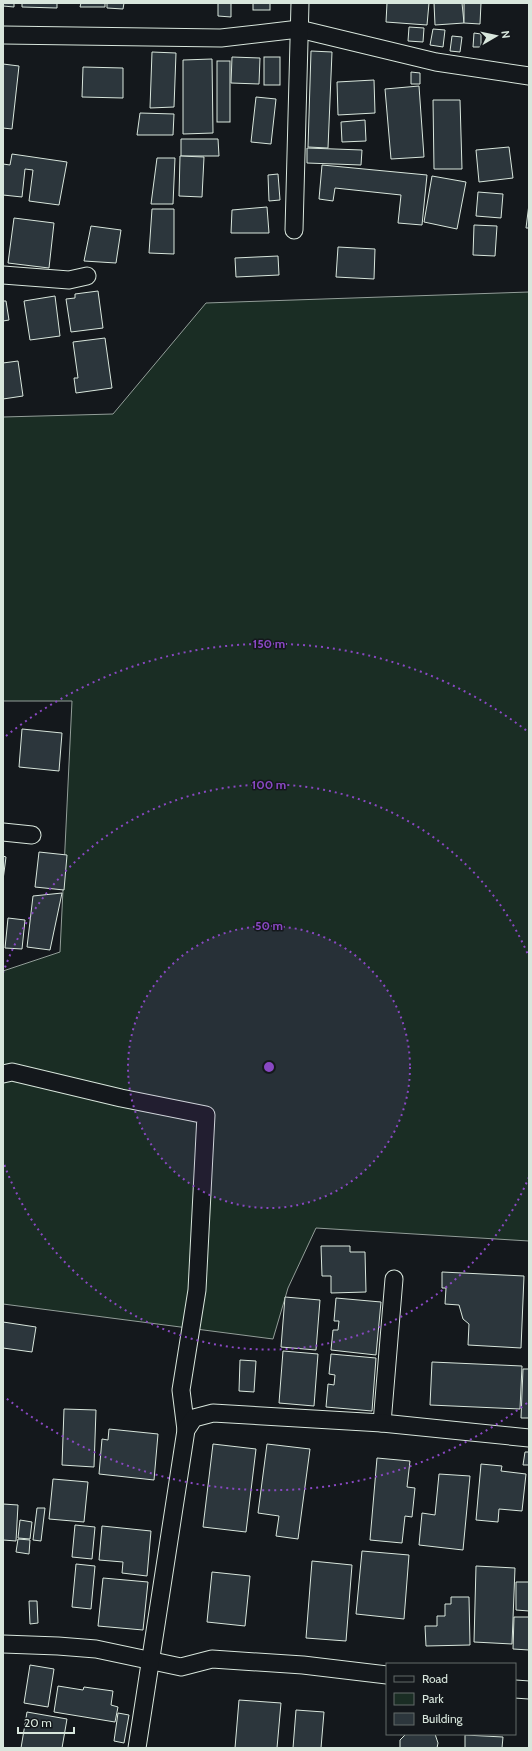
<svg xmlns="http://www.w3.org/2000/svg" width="532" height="1751" font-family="Cabin,sans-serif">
<rect width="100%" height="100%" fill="#14181c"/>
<path fill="#1a2d24" stroke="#939e99" d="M529 292V1241L316 1228 288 1288 273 1339 3 1304V971L60 952 72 701H3V417L113 414 206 303Z"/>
<g fill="#2c363c" stroke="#d8e6dc">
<path d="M3 3H14V7L3 6Z"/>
<path d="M22 3H57V8L22 7Z"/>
<path d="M81 3H105V7H80Z"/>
<path d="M107 3H124L123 9 107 8Z"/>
<path d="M218 3H231V17L218 16Z"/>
<rect x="253" y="3" width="17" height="7"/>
<path d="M387 3H429L427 25 386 22Z"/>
<path d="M434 3H462L464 23 435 25Z"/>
<path d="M464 3H481L480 24 464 23Z"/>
<path d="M409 27 424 28 423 42 408 41Z"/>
<path d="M433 29 445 30 443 47 430 45Z"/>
<path d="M474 33 481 34V47H473Z"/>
<path d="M452 36 462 37 460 52 450 51Z"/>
<path d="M311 51 332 52 328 148 308 147Z"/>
<path d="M152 52 176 53 174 107 150 108Z"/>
<path d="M232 57 260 58 259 84 231 83Z"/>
<rect x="264" y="57" width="16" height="28"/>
<path d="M212 59 213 133 183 134V60Z"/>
<rect x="217" y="61" width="13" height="61"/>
<path d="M3 64 19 66 12 129 3 128Z"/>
<path d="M83 67 123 68V98L82 97Z"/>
<path d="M411 72 420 73V84H411Z"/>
<path d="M374 80 375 113 338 115 337 82Z"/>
<path d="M419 86 424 157 391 159 385 89Z"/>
<path d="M256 97 276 99 271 144 251 142Z"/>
<path d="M433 100H460L462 169H434Z"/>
<path d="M140 113 174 114 173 135H137Z"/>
<path d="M365 120 366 141 342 142 341 122Z"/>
<path d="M181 139H218L219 156H181Z"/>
<path d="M509 147 513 178 479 182 476 150Z"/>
<path d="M307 148 362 150 361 165 307 163Z"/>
<path d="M12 154 67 162 59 205 29 201 33 170 25 169 22 197 3 195V164L10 165Z"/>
<path d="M180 156 204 157 202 197 179 196Z"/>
<path d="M157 158H175L173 204H151Z"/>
<path d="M322 165 427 175 422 225 398 223 401 195 335 188 333 201 319 199Z"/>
<path d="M278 174 280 200 269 201 268 175Z"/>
<path d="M432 176 466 182 457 229 424 222Z"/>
<path d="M478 192 503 194 501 218 476 216Z"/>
<path d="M529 204V228H526Z"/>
<path d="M267 207 269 233H231L232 210Z"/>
<path d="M152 209H174V254L149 253Z"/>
<path d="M14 218 54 223 49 268 8 263Z"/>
<path d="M474 225 497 226 495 256 473 255Z"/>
<path d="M91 226 121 230 116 263 84 261Z"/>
<path d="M338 247 375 249 374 279 336 277Z"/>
<path d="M278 256 279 275 236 277 235 258Z"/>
<path d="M98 291 103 328 71 332 66 299 75 298V294Z"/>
<path d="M55 296 60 336 30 340 24 301Z"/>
<path d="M3 301H6L9 320 3 321Z"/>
<path d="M105 338 112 388 76 393 74 378H78L73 342Z"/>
<path d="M18 361 23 396 3 399V363Z"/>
<path d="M22 729 62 733 59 771 19 767Z"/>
<path d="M39 852 67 855 64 890 35 887Z"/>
<path d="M3 856 6 857 3 880Z"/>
<path d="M62 893 50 950 27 947 33 896Z"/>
<path d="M8 918 25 920 22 949 5 948Z"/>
<path d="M321 1246H350V1252H365L366 1292 331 1293V1276H322Z"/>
<path d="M442 1272 524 1276 521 1348 468 1345 469 1324 463 1319 459 1305 445 1304 446 1288H442Z"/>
<path d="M285 1297 320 1300 316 1350 281 1347Z"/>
<path d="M336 1298 381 1302 376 1355 331 1350 333 1330H338L339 1321H334Z"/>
<path d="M3 1322 36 1327 32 1352 3 1348Z"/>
<path d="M283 1351 318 1354 314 1406 279 1403Z"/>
<path d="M331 1354 376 1358 372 1411 326 1407 328 1384 334 1385 335 1375 329 1374Z"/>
<path d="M240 1360 256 1361 254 1392 239 1391Z"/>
<path d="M432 1362 522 1366 520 1409 430 1405Z"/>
<path d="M523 1369H529V1418H521Z"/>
<path d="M64 1409 96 1410 94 1467 62 1465Z"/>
<path d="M109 1429 158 1434 154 1480 99 1474 102 1439 108 1440Z"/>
<path d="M213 1444 256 1449 246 1532 203 1527Z"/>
<path d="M267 1444 310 1449 298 1539 276 1536 279 1516 258 1513Z"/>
<path d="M525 1452H529V1465H523Z"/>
<path d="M377 1458 410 1461 407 1487 415 1488 412 1517 405 1516 402 1543 370 1540Z"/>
<path d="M481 1464 502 1466 501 1471 526 1474 522 1511 499 1509 498 1522 476 1520Z"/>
<path d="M439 1474 470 1476 463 1550 419 1545 422 1513 435 1515Z"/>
<path d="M53 1479 88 1482 84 1522 49 1519Z"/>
<path d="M3 1504 18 1505 16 1541 3 1540Z"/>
<path d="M37 1508H45L41 1541 33 1540Z"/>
<path d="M20 1520 32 1522 30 1539 18 1538Z"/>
<path d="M75 1525 95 1527 92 1559 72 1557Z"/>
<path d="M102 1526 151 1531 147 1576 122 1573 123 1562 99 1560Z"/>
<path d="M18 1539 30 1540 29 1554 16 1552Z"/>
<path d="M362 1551 409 1555 404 1619 356 1614Z"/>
<path d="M312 1561 352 1565 346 1641 306 1638Z"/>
<path d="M76 1564 95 1566 91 1609 72 1607Z"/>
<path d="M476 1566 515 1568 512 1644 474 1642Z"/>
<path d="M212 1572 250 1576 245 1626 207 1622Z"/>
<path d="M103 1578 148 1582 143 1630 98 1626Z"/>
<path d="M516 1582H529V1611L516 1610Z"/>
<path d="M451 1597H469L470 1645 426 1646 425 1626H437V1616H445V1604H451Z"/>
<path d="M29 1601H37L38 1623 30 1624Z"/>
<path d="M514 1617H529V1650L513 1649Z"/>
<path d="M30 1665 54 1669 48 1707 24 1703Z"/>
<path d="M58 1686 83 1690 84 1687 113 1691 111 1705 118 1707 115 1722 54 1712Z"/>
<path d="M239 1700 281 1703 277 1748H235Z"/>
<path d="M296 1710 324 1712 321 1748H293Z"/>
<path d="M27 1712 67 1719 62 1748H21Z"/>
<path d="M118 1713 129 1715 124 1743 114 1741Z"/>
<path d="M406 1734H435L438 1743 437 1748H400V1740Z"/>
<path d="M465 1735 503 1737 502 1748H465Z"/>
</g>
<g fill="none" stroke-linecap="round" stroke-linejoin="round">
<g stroke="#d8e6dc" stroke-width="19">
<g id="minor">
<path d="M3 35 221 38 299 29 436 62 529 76"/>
<path d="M294 230 300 3"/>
<path d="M3 275 69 280 87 276"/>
<path d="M3 832 32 835"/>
<path d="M3 1074 12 1072 121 1098 206 1115 197 1290 181 1390 186 1430"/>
<path d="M382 1423 394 1279"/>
<path d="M3 1644 58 1646 96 1649 181 1667 212 1659 303 1665 387 1675"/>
<path d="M515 1689 529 1690"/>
<path d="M137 1748 186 1430 194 1418 213 1413 382 1423 529 1438"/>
</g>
</g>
<use href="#minor" stroke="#14181c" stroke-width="17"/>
</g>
<circle cx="269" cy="1067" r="141" fill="#8948c3" fill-opacity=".12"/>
<g fill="none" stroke="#8948c3" stroke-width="2" stroke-dasharray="2 4">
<circle cx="269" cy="1067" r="141"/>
<path d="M529 1177A282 282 0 0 1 3 1161M3 973A282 282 0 0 1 529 957"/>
<path d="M527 1403A423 423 0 0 1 6 1398M6 736A423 423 0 0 1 527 731"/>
</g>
<circle cx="269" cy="1067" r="6" fill="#8948c3" stroke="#14181c" stroke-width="2"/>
<g font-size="12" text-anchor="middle" font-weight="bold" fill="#8948c3" stroke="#14181c" stroke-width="3" stroke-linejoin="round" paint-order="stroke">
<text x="269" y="648">150 m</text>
<text x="269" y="789">100 m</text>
<text x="269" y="930">50 m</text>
</g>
<rect width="532" height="1751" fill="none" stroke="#d8e6dc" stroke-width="8"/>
<rect x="386" y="1663" width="130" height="72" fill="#14181c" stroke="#626a69"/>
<rect x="394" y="1676" width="20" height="6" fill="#14181c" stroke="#626a69"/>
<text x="422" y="1683" font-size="12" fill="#d8e6dc">Road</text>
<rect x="394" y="1693" width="20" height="12" fill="#1a2d24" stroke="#626a69"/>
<text x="422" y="1703" font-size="12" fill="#d8e6dc">Park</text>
<rect x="394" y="1713" width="20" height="12" fill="#2c363c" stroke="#626a69"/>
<text x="422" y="1723" font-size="12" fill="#d8e6dc">Building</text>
<g transform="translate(496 36) rotate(81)" stroke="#14181c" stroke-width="3" paint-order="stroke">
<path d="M0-3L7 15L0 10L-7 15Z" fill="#d8e6dc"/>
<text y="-6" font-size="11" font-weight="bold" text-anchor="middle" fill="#d8e6dc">N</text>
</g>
<path d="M18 1727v6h56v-6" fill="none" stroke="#d8e6dc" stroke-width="2"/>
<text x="24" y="1727" font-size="12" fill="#d8e6dc" stroke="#14181c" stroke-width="3" paint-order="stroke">20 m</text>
</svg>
